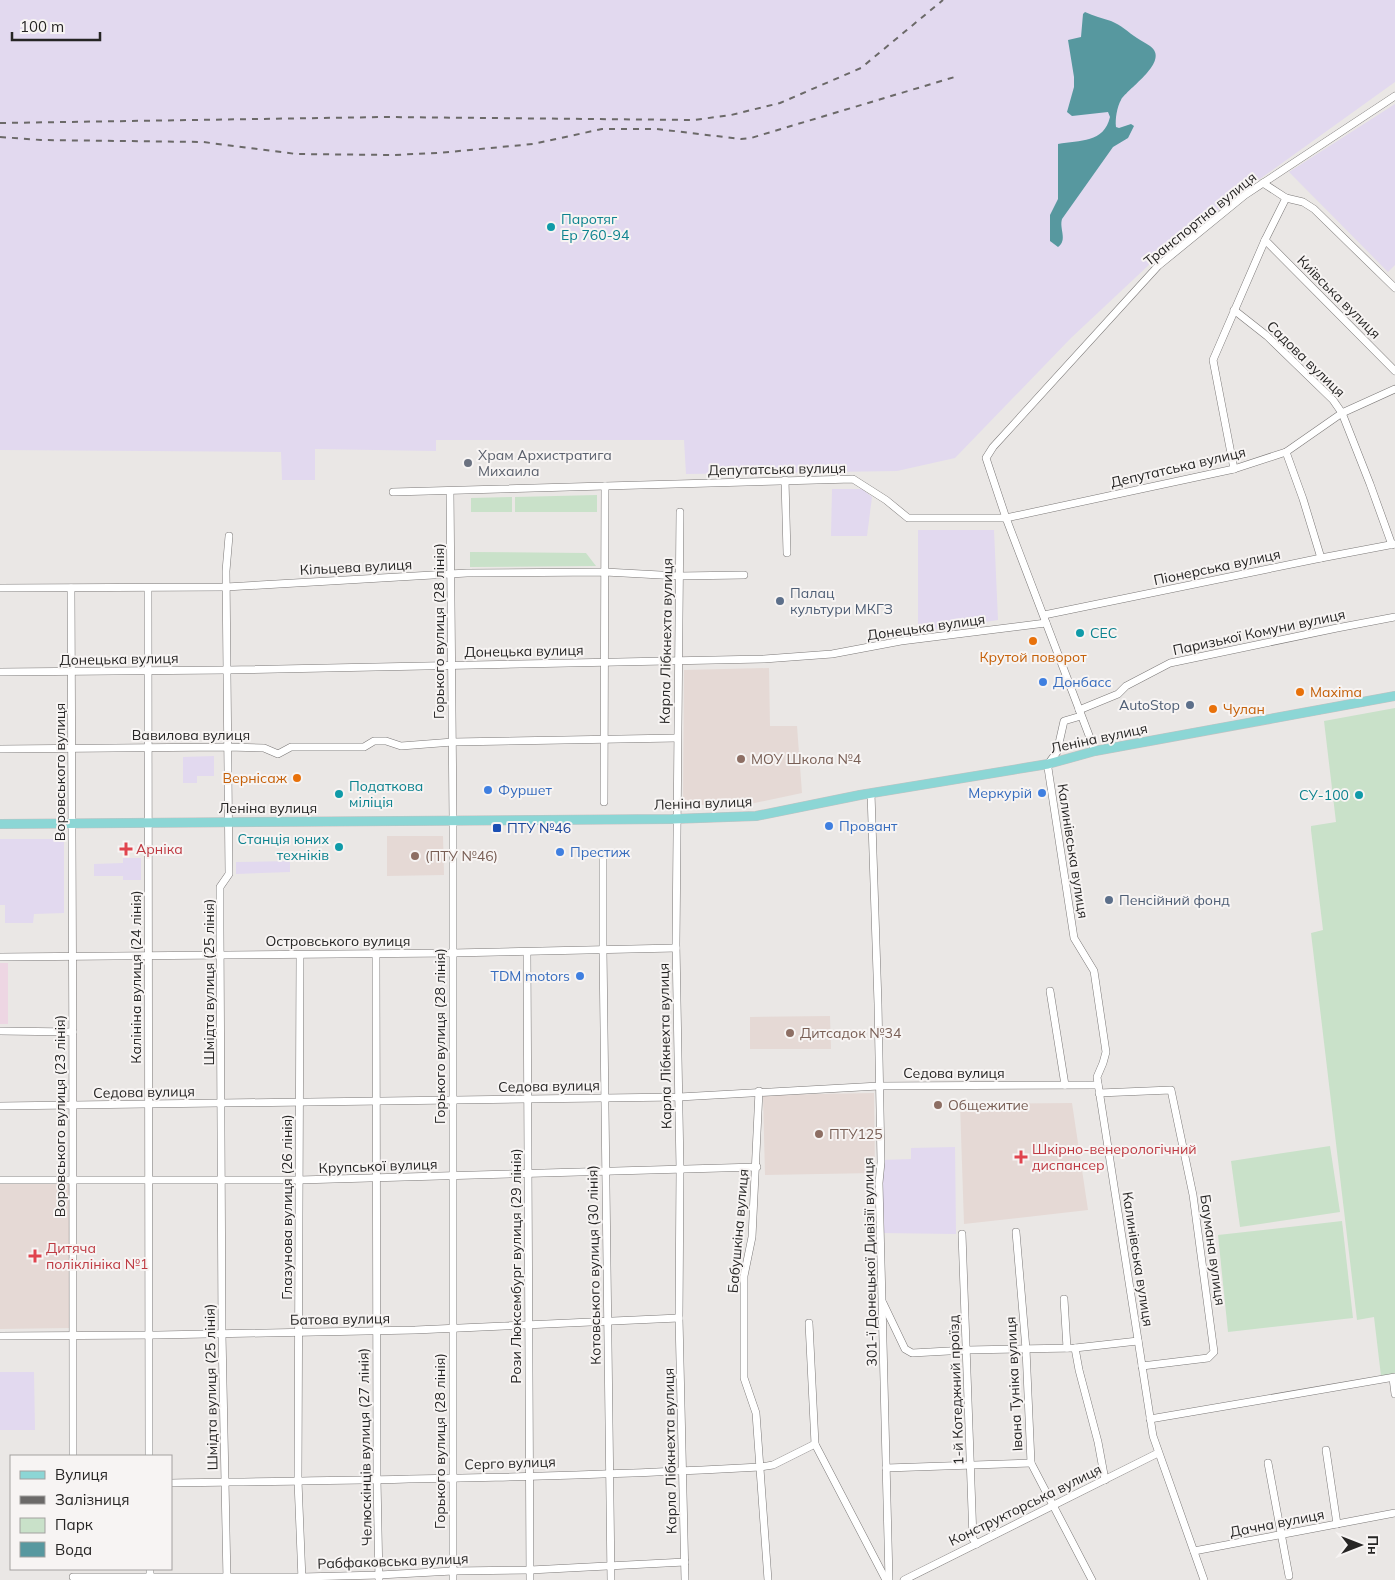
<svg xmlns="http://www.w3.org/2000/svg" width="1395" height="1580" font-family="Mulish,sans-serif">
<rect width="100%" height="100%" fill="#eae7e5"/>
<rect fill="#edd6e3" x="0" y="963" width="8" height="61"/>
<g fill="#e2d9ef">
<path d="M0 0H1395V82L1239 194 1152 262 1071 338 955 458 897 471 686 474 684 440H436V451L315 449V480H282L281 452 0 450Z"/>
<path d="M1395 104V265L1388 272 1289 172Z"/>
<path d="M832 489H862L872 497 867 536H831Z"/>
<path d="M918 530H994L998 620 918 632Z"/>
<path d="M214 756V776H197V783H183V757Z"/>
<path d="M0 839H64V913L34 914 33 923H5V905H0Z"/>
<path d="M123 858H141V880H123V876H94V864L123 863Z"/>
<path d="M290 861V872L236 874V862Z"/>
<path d="M955 1147 956 1234 881 1233V1160L911 1159V1148Z"/>
<path d="M0 1372H34L35 1430H0Z"/>
</g>
<g fill="#e5d9d5">
<path d="M769 668 770 726H797L802 793 745 805H683L684 670Z"/>
<path d="M387 836H443L444 875 387 876Z"/>
<path d="M830 1016 831 1049H750V1017Z"/>
<path d="M874 1093 875 1173 765 1175 763 1095Z"/>
<path d="M1072 1103 1088 1210 964 1224 960 1104Z"/>
<path d="M0 1183H69L70 1328 0 1329Z"/>
</g>
<g fill="#c9e1c9">
<path d="M597 495V512H515V497Z"/>
<path d="M512 497V512H471V498Z"/>
<path d="M470 552 586 553 596 566 470 567Z"/>
<path d="M1395 708V1374L1381 1376 1374 1317 1357 1320 1311 933 1323 930 1311 830V826L1336 822 1324 721Z"/>
<path d="M1330 1146 1340 1212 1240 1227 1231 1161Z"/>
<path d="M1342 1221 1353 1318 1228 1332 1218 1235Z"/>
</g>
<path fill="#57989f" d="M1085 12C1094 16 1102 18 1111 21 1121 25 1128 32 1137 38 1141 41 1146 43 1150 46 1171 61 1128 88 1121 100 1117 107 1115 119 1116 127L1119 128 1131 124 1134 126 1128 138 1113 147 1062 219C1059 229 1068 240 1058 247L1050 241V215L1058 199V144C1080 140 1104 143 1110 117L1108 112 1072 116 1067 112 1074 87V77L1068 40 1081 37 1083 14Z"/>
<g fill="none" stroke-linecap="round" stroke-linejoin="round">
<g stroke="#7b7877" stroke-width="8">
<g id="minor">
<path d="M1263 183 1286 198 1303 202 1314 209 1395 288"/>
<path d="M1265 240 1395 371"/>
<path d="M1234 310 1267 336 1333 400 1342 413 1370 484 1392 545"/>
<path d="M1286 452 1303 499 1321 558"/>
<path d="M1234 469 1213 360 1265 240 1286 198"/>
<path d="M785 480 787 553"/>
<path d="M450 491 453 820V1580"/>
<path d="M393 492 853 479 886 500 908 518H1006L1234 469 1286 452 1342 413 1395 389"/>
<path d="M680 512 676 944 680 1169 679 1318 685 1580"/>
<path d="M0 588 226 587 467 573 605 572 679 576 744 575"/>
<path d="M71 588C73 877 73 1167 73 1456"/>
<path d="M148 589 149 1456"/>
<path d="M1044 615 1321 558 1395 544"/>
<path d="M0 672 227 670 764 659 832 654 901 641 1046 623"/>
<path d="M1079 710 1118 694 1126 686 1170 663 1337 628 1395 617"/>
<path d="M1081 716 1064 721 1057 752 1048 764V768L1074 938 1094 971 1106 1052 1103 1063 1097 1077 1153 1436 1204 1580"/>
<path d="M0 749 227 747 264 748 278 754 291 747H364L374 741H386L401 746 453 742 677 738"/>
<path d="M1095 751 1006 518 986 458 993 447 1158 266 1245 195 1395 96"/>
<path d="M871 793 878 1004 881 1162 879 1183 889 1580"/>
<path d="M604 802 605 486"/>
<path d="M603 859V950L611 1580"/>
<path d="M527 952 530 1580"/>
<path d="M376 954 377 1479 379 1580"/>
<path d="M300 955 298 1481 302 1580"/>
<path d="M0 957 452 953 676 948"/>
<path d="M1050 991 1065 1085"/>
<path d="M0 1031 73 1032"/>
<path d="M759 1091 752 1237 744 1276V1378L756 1413 768 1580"/>
<path d="M1099 1093 1171 1090 1193 1195 1214 1352 1208 1358 1142 1366"/>
<path d="M0 1106 679 1097 879 1086 1098 1085"/>
<path d="M0 1180H299L757 1167"/>
<path d="M1016 1232 1026 1349 1031 1463 1092 1580"/>
<path d="M962 1234 973 1539 977 1544"/>
<path d="M1064 1299 1067 1348"/>
<path d="M883 1303 905 1349 912 1353 967 1350 1075 1348 1138 1341"/>
<path d="M809 1323 815 1444 886 1580"/>
<path d="M0 1336 158 1335 415 1330 679 1318"/>
<path d="M1075 1348 1079 1370 1098 1442 1105 1480"/>
<path d="M1393 1378 1395 1394"/>
<path d="M1150 1419 1395 1377"/>
<path d="M1326 1450 1337 1524"/>
<path d="M1268 1463 1289 1576"/>
<path d="M886 1468 1031 1463"/>
<path d="M171 1483C367 1480 564 1478 760 1467L773 1465 815 1444"/>
<path d="M1194 1551 1395 1513"/>
<path d="M150 1569V1580"/>
<path d="M73 1577H302L379 1575 453 1571 530 1570 685 1562"/>
<path d="M227 1580 222 1334 220 929V887L229 874 226 571 229 536"/>
<path d="M904 1580 1158 1453"/>
</g>
</g>
<g stroke="#c2c2c2" stroke-width="10">
<path id="major" d="M0 824 672 819 756 816 860 795 1048 764 1095 751 1395 696"/>
</g>
<use href="#minor" stroke="#fff" stroke-width="7"/>
<use href="#major" stroke="#8cd6d5" stroke-width="9"/>
<g stroke="#6b6968" stroke-width="2" stroke-dasharray="6 6" stroke-linecap="butt">
<path d="M0 123 385 117 694 120 731 115 780 103 861 68 943 0"/>
<path d="M0 137 41 140 203 142 296 154 393 155 438 153 533 144 602 129H657L741 139 751 138 958 76"/>
</g>
</g>
<g fill="#0f9aa8" stroke="#f7f4f3" stroke-width="2">
<circle cx="551" cy="227" r="5"/>
<circle cx="1080" cy="633" r="5"/>
<circle cx="339" cy="794" r="5"/>
<circle cx="1359" cy="795" r="5"/>
<circle cx="339" cy="847" r="5"/>
</g>
<circle fill="#6b7280" stroke="#f7f4f3" stroke-width="2" cx="468" cy="463" r="5"/>
<g fill="#5c6f8a" stroke="#f7f4f3" stroke-width="2">
<circle cx="780" cy="601" r="5"/>
<circle cx="1190" cy="705" r="5"/>
<circle cx="1109" cy="900" r="5"/>
</g>
<g fill="#e8710a" stroke="#f7f4f3" stroke-width="2">
<circle cx="1033" cy="641" r="5"/>
<circle cx="1300" cy="692" r="5"/>
<circle cx="1213" cy="709" r="5"/>
<circle cx="297" cy="778" r="5"/>
</g>
<g fill="#3f7fe0" stroke="#f7f4f3" stroke-width="2">
<circle cx="1043" cy="682" r="5"/>
<circle cx="488" cy="790" r="5"/>
<circle cx="1042" cy="793" r="5"/>
<circle cx="829" cy="826" r="5"/>
<circle cx="560" cy="852" r="5"/>
<circle cx="580" cy="976" r="5"/>
</g>
<g fill="#8d6e63" stroke="#f7f4f3" stroke-width="2">
<circle cx="741" cy="759" r="5"/>
<circle cx="415" cy="856" r="5"/>
<circle cx="790" cy="1033" r="5"/>
<circle cx="938" cy="1105" r="5"/>
<circle cx="819" cy="1134" r="5"/>
</g>
<rect fill="#1a4fb4" stroke="#f7f4f3" stroke-width="2" x="492" y="823" width="10" height="10" rx="2.5"/>
<g fill="#e0444e" stroke="#f7f4f3" stroke-width="2">
<path d="M123.5 841.5h5v5h5v5h-5v5h-5v-5h-5v-5h5z"/>
<path d="M1018.5 1149.5h5v5h5v5h-5v5h-5v-5h-5v-5h5z"/>
<path d="M32.5 1248.5h5v5h5v5h-5v5h-5v-5h-5v-5h5z"/>
</g>
<g text-anchor="middle" dominant-baseline="central" stroke-width="4" stroke-linejoin="round" paint-order="stroke">
<g font-size="14" fill="#0d838f" stroke="#f7f4f3" text-anchor="start">
<text x="561" y="219">Паротяг<tspan x="561" dy="16">Ер 760-94</tspan></text>
<text x="1090" y="633">СЕС</text>
<text x="349" y="786">Податкова<tspan x="349" dy="16">міліція</tspan></text>
<text x="1349" y="795" text-anchor="end">СУ-100</text>
<text x="329" y="839" text-anchor="end">Станція юних<tspan x="329" dy="16">техніків</tspan></text>
</g>
<g font-size="14" fill="#262524" stroke="#f7f4f3">
<text transform="translate(1200 219) rotate(-39)">Транспортна вулиця</text>
<text transform="translate(1339 297) rotate(45)">Київська вулиця</text>
<text transform="translate(1306 359) rotate(44)">Садова вулиця</text>
<text transform="translate(1178 467) rotate(-13)">Депутатська вулиця</text>
<text transform="translate(777 469) rotate(-1)">Депутатська вулиця</text>
<text transform="translate(356 567) rotate(-3)">Кільцева вулиця</text>
<text transform="translate(1217 567) rotate(-12)">Піонерська вулиця</text>
<text transform="translate(926 627) rotate(-8)">Донецька вулиця</text>
<text transform="translate(439 631) rotate(-90)">Горького вулиця (28 лiнiя)</text>
<text transform="translate(1259 632) rotate(-12)">Паризької Комуни вулиця</text>
<text transform="translate(666 641) rotate(-89)">Карла Лібкнехта вулиця</text>
<text transform="translate(524 651) rotate(-1)">Донецька вулиця</text>
<text transform="translate(119 659) rotate(-1)">Донецька вулиця</text>
<text x="191" y="735">Вавилова вулиця</text>
<text transform="translate(1099 738) rotate(-12)">Леніна вулиця</text>
<text transform="translate(60 772) rotate(-90)">Воровського вулиця</text>
<text transform="translate(703 803) rotate(-2)">Леніна вулиця</text>
<text x="268" y="808">Леніна вулиця</text>
<text transform="translate(1073 851) rotate(81)">Калинівська вулиця</text>
<text x="338" y="941">Островського вулиця</text>
<text transform="translate(136 977) rotate(-90)">Калініна вулиця (24 лiнiя)</text>
<text transform="translate(209 982) rotate(-90)">Шмідта вулиця (25 лiнiя)</text>
<text transform="translate(440 1036) rotate(-90)">Горького вулиця (28 лiнiя)</text>
<text transform="translate(665 1046) rotate(-91)">Карла Лібкнехта вулиця</text>
<text x="954" y="1073">Седова вулиця</text>
<text transform="translate(549 1086) rotate(-1)">Седова вулиця</text>
<text transform="translate(144 1092) rotate(-1)">Седова вулиця</text>
<text transform="translate(60 1116) rotate(-90)">Воровського вулиця (23 лiнiя)</text>
<text transform="translate(378 1166) rotate(-2)">Крупської вулиця</text>
<text transform="translate(287 1207) rotate(-90)">Глазунова вулиця (26 лiнiя)</text>
<text transform="translate(738 1231) rotate(-85)">Бабушкіна вулиця</text>
<text transform="translate(1213 1250) rotate(82)">Баумана вулиця</text>
<text transform="translate(1138 1259) rotate(81)">Калинівська вулиця</text>
<text transform="translate(870 1262) rotate(-91)">301-ї Донецької Дивізії вулиця</text>
<text transform="translate(594 1265) rotate(-91)">Котовського вулиця (30 лiнiя)</text>
<text transform="translate(516 1266) rotate(-90)">Рози Люксембург вулиця (29 лiнiя)</text>
<text transform="translate(340 1319) rotate(-1)">Батова вулиця</text>
<text transform="translate(1014 1384) rotate(-93)">Івана Туніка вулиця</text>
<text transform="translate(211 1387) rotate(-91)">Шмідта вулиця (25 лiнiя)</text>
<text transform="translate(956 1390) rotate(-92)">1-й Котеджний проїзд</text>
<text transform="translate(440 1441) rotate(-90)">Горького вулиця (28 лiнiя)</text>
<text transform="translate(365 1447) rotate(-91)">Челюскінців вулиця (27 лiнiя)</text>
<text transform="translate(670 1451) rotate(-91)">Карла Лібкнехта вулиця</text>
<text transform="translate(510 1463) rotate(-2)">Серго вулиця</text>
<text transform="translate(1025 1505) rotate(-26)">Конструкторська вулиця</text>
<text transform="translate(1277 1523) rotate(-11)">Дачна вулиця</text>
<text transform="translate(393 1561) rotate(-2)">Рабфаковська вулиця</text>
</g>
<g font-size="14" fill="#5b616d" stroke="#f7f4f3" text-anchor="start">
<text x="478" y="455">Храм Архистратига<tspan x="478" dy="16">Михаила</tspan></text>
</g>
<g font-size="14" fill="#4e5e75" stroke="#f7f4f3" text-anchor="start">
<text x="790" y="593">Палац<tspan x="790" dy="16">культури МКГЗ</tspan></text>
<text x="1180" y="705" text-anchor="end">AutoStop</text>
<text x="1119" y="900">Пенсійний фонд</text>
</g>
<g font-size="14" fill="#c56008" stroke="#f7f4f3" text-anchor="start">
<text x="1033" y="657" text-anchor="middle">Крутой поворот</text>
<text x="1310" y="692">Maxima</text>
<text x="1223" y="709">Чулан</text>
<text x="287" y="778" text-anchor="end">Вернісаж</text>
</g>
<g font-size="14" fill="#366cbe" stroke="#f7f4f3" text-anchor="start">
<text x="1053" y="682">Донбасс</text>
<text x="498" y="790">Фуршет</text>
<text x="1032" y="793" text-anchor="end">Меркурій</text>
<text x="839" y="826">Провант</text>
<text x="570" y="852">Престиж</text>
<text x="570" y="976" text-anchor="end">TDM motors</text>
</g>
<g font-size="14" fill="#785e54" stroke="#f7f4f3" text-anchor="start">
<text x="751" y="759">МОУ Школа №4</text>
<text x="425" y="856">(ПТУ №46)</text>
<text x="800" y="1033">Дитсадок №34</text>
<text x="948" y="1105">Общежитие</text>
<text x="829" y="1134">ПТУ125</text>
</g>
<g font-size="14" fill="#164399" stroke="#f7f4f3" text-anchor="start">
<text x="507" y="828">ПТУ №46</text>
</g>
<g font-size="14" fill="#be3a42" stroke="#f7f4f3" text-anchor="start">
<text x="136" y="849">Арніка</text>
<text x="1032" y="1149">Шкірно-венерологічний<tspan x="1032" dy="16">диспансер</tspan></text>
<text x="46" y="1248">Дитяча<tspan x="46" dy="16">поліклініка №1</tspan></text>
</g>
</g>
<rect x="10" y="1455" width="162" height="115" fill="#f7f4f3" stroke="#a3a1a0"/>
<rect x="20" y="1471" width="25" height="8" fill="#8cd6d5" stroke="#a3a1a0"/>
<text x="55" y="1480" font-size="15" fill="#262524">Вулиця</text>
<rect x="20" y="1496" width="25" height="8" fill="#6b6968" stroke="#a3a1a0"/>
<text x="55" y="1505" font-size="15" fill="#262524">Залізниця</text>
<rect x="20" y="1518" width="25" height="15" fill="#c9e1c9" stroke="#a3a1a0"/>
<text x="55" y="1530" font-size="15" fill="#262524">Парк</text>
<rect x="20" y="1542" width="25" height="15" fill="#57989f" stroke="#a3a1a0"/>
<text x="55" y="1555" font-size="15" fill="#262524">Вода</text>
<g transform="translate(1360 1545) rotate(90)" stroke="#f7f4f3" stroke-width="4" paint-order="stroke">
<path d="M0-4L9 19L0 12L-9 19Z" fill="#262524"/>
<text y="-8" font-size="14" font-weight="bold" text-anchor="middle" fill="#262524">Пн</text>
</g>
<path d="M12 32v8h88v-8" fill="none" stroke="#262524" stroke-width="2.5"/>
<text x="20" y="32" font-size="15" fill="#262524" stroke="#f7f4f3" stroke-width="4" paint-order="stroke">100 m</text>
</svg>
